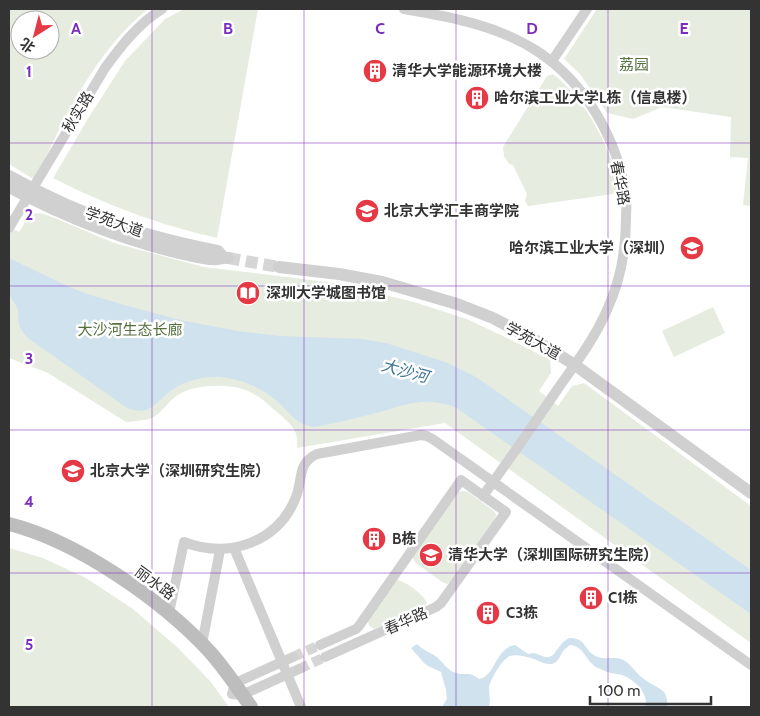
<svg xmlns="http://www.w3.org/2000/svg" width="760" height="716" font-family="Cabin,'Noto Sans SC',sans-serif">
<rect width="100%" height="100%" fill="#fff"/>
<g fill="#e6ecdf" fill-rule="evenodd">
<path d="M9 9H148C94 52 64 119 35 180L9 164ZM20 20H50V50H20Z"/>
<path d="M184 9H258L217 238C201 234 184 230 168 225 129 213 90 197 53 178L89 117 125 61 165 19Z"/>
<path d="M597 9H751V206L743 205 748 158 730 157 731 117 662 107 633 119 607 113 580 74 564 59Z"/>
<path d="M553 74C585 99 615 153 620 193L528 206 525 201 527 194 513 165 509 164 504 156 503 147 547 76Z"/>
<path d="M40 213 55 218 114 243 204 267 335 283 414 302 467 319 509 339 550 360 551 373 539 391 558 406 572 386 584 383 751 506V643L445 423 297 448C297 445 297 440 297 437 294 424 281 416 272 408 265 401 257 395 248 391 230 383 194 384 178 395 168 401 162 413 152 418 144 421 134 421 126 422L48 373 9 358V227L19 232 30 214Z"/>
<path d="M713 307 725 333 674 357 662 331Z"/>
<path d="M463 491 468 492 494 511 496 515 495 520 451 581 447 584 442 582 416 563 413 559V554L458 492Z"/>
<path d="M9 548 43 558 86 578 133 609 178 648 210 681 229 707H9Z"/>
<path d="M398 580C406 582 424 595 427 603L424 607 374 629C370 627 368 625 368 620L394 581Z"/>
</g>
<g fill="#cfe2ee">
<path d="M9 258 67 286 90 295 142 310 185 321 238 331 280 336 362 339 386 343 448 363 476 377 751 570V614L455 407C420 395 405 406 372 414 353 419 334 423 315 427 298 426 290 413 278 402 262 388 242 379 220 377 204 376 185 381 172 390 155 402 150 417 127 408L28 338C25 335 22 331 20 327 16 315 22 311 12 300L11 297 9 295Z"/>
<path d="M569 638C586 638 583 648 594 655 602 661 612 656 621 659 630 662 636 674 644 679 650 684 659 687 664 692 667 696 668 703 667 707H646C648 693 635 680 622 675 619 674 614 674 611 673 606 672 601 669 596 667 585 660 584 646 570 645 569 646 566 648 564 650 560 655 559 662 552 664 546 665 539 661 534 659 527 657 517 654 510 656 502 659 490 680 489 688 489 695 491 700 489 707H442L447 699 446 690 441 672 428 666 424 663 411 648 417 644C422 649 428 652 434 655 442 660 446 670 456 673 467 676 468 671 479 679 496 676 495 648 515 645L528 654 534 653 545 657H549L553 655 563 642Z"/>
</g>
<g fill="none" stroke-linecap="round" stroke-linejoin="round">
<g stroke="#d6d6d6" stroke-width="10" stroke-dasharray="10 5" stroke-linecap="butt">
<path d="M293 657 320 645"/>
<path d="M299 669 325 657"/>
</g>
<path stroke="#d6d6d6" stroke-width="12" stroke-dasharray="12 6" stroke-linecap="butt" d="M228 258 279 267"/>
<g stroke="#d0d0d0" stroke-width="10">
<path d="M404 9C452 17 500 26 540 53 587 85 617 140 626 195 627 203 626 211 626 218 626 249 620 282 607 310 595 338 576 363 559 387 534 424 509 460 483 496"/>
<path d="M552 61 587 9"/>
<path d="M9 228 105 68C121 46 138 24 162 9"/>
<path d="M234 548 301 707"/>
<path d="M169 613 184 542C228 559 278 543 296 497 303 479 297 463 317 454L421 435 427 436 434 440 751 665"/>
<path d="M202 644 220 550"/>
<path d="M320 645 356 629 359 626 461 480 506 512 441 603 436 607 325 657"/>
<path d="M293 657 242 680 235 684 232 694 242 695 299 669"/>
</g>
<g stroke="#d0d0d0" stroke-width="12">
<path d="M9 176C45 196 82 213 121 226 152 237 185 244 218 251L223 257"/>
<path d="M9 187C65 217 135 245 198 257 204 258 211 260 217 259 221 259 223 257 228 258"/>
<path d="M279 267 339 274 382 282 457 304 493 318 535 340 575 365 751 493"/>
</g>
<path stroke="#bdbdbd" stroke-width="14" d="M9 524C77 541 162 600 210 652 225 669 238 688 251 707"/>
</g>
<path fill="none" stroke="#7b2cbf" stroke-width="1" stroke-opacity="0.55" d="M152 9V707M304 9V707M456 9V707M608 9V707M9 143H751M9 286H751M9 430H751M9 573H751"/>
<defs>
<g id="building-disc" transform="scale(1.25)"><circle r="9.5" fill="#e63946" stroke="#fff"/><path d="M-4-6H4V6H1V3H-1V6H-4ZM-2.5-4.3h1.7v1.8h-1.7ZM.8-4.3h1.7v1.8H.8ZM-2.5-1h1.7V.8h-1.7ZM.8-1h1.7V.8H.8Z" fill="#fff"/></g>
<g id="university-disc" transform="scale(1.25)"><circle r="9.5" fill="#e63946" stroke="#fff"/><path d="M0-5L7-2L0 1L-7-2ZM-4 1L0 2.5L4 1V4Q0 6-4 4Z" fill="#fff"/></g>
<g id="library-disc" transform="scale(1.25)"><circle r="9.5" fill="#e63946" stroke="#fff"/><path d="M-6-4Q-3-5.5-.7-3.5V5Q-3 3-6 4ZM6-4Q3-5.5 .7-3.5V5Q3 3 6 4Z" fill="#fff"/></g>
</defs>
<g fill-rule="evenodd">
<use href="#building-disc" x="375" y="71"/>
<use href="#building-disc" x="477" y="98"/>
<use href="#university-disc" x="367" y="211"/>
<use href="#university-disc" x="692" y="248"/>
<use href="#library-disc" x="248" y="293"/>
<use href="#university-disc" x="73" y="471"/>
<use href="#building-disc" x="374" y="539"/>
<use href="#university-disc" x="431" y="555"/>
<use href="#building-disc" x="591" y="598"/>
<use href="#building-disc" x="488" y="613"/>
</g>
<g text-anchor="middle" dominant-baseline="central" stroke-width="5" stroke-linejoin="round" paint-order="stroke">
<g font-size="15" fill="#56703f" stroke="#fff">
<text x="634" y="65">荔园</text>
<text x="130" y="330">大沙河生态长廊</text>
</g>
<g font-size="15" font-weight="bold" fill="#333" stroke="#fff" text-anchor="start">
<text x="392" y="71">清华大学能源环境大楼</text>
<text x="494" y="98">哈尔滨工业大学L栋（信息楼）</text>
<text x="384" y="211">北京大学汇丰商学院</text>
<text x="674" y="248" text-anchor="end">哈尔滨工业大学（深圳）</text>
<text x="266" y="293">深圳大学城图书馆</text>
<text x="90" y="471">北京大学（深圳研究生院）</text>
<text x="392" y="539">B栋</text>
<text x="448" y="555">清华大学（深圳国际研究生院）</text>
<text x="608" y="598">C1栋</text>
<text x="506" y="613">C3栋</text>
</g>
<g font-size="15" fill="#333" stroke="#fff">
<text transform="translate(78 112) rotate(-59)">秋实路</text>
<text transform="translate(620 183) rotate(79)">春华路</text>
<text transform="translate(114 222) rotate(20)">学苑大道</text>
<text transform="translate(533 341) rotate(29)">学苑大道</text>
<text transform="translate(155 583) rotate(36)">丽水路</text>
<text transform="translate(406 621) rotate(-24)">春华路</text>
</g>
<g font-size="16" font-style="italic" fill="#3f7597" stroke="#fff">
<text transform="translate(405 371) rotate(15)">大沙河</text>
</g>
</g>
<g font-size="16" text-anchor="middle" font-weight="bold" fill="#7b2cbf" stroke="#fff" stroke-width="5" stroke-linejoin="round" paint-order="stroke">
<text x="76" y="34">A</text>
<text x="228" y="34">B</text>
<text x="380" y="34">C</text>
<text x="532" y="34">D</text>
<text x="684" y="34">E</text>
<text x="29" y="77">1</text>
<text x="29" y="220">2</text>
<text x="29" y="364">3</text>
<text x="29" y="507">4</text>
<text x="29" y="650">5</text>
</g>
<rect width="760" height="716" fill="none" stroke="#333333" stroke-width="20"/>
<g transform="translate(35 35) rotate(216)"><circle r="24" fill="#ffffff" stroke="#adadad"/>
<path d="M0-4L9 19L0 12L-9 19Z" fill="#e63946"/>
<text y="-8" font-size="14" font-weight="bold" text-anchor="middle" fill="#333333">北</text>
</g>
<path d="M590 696v8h121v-8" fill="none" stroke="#333333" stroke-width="2.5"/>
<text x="598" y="696" font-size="15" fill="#333333" stroke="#ffffff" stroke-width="4" paint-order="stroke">100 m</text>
</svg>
